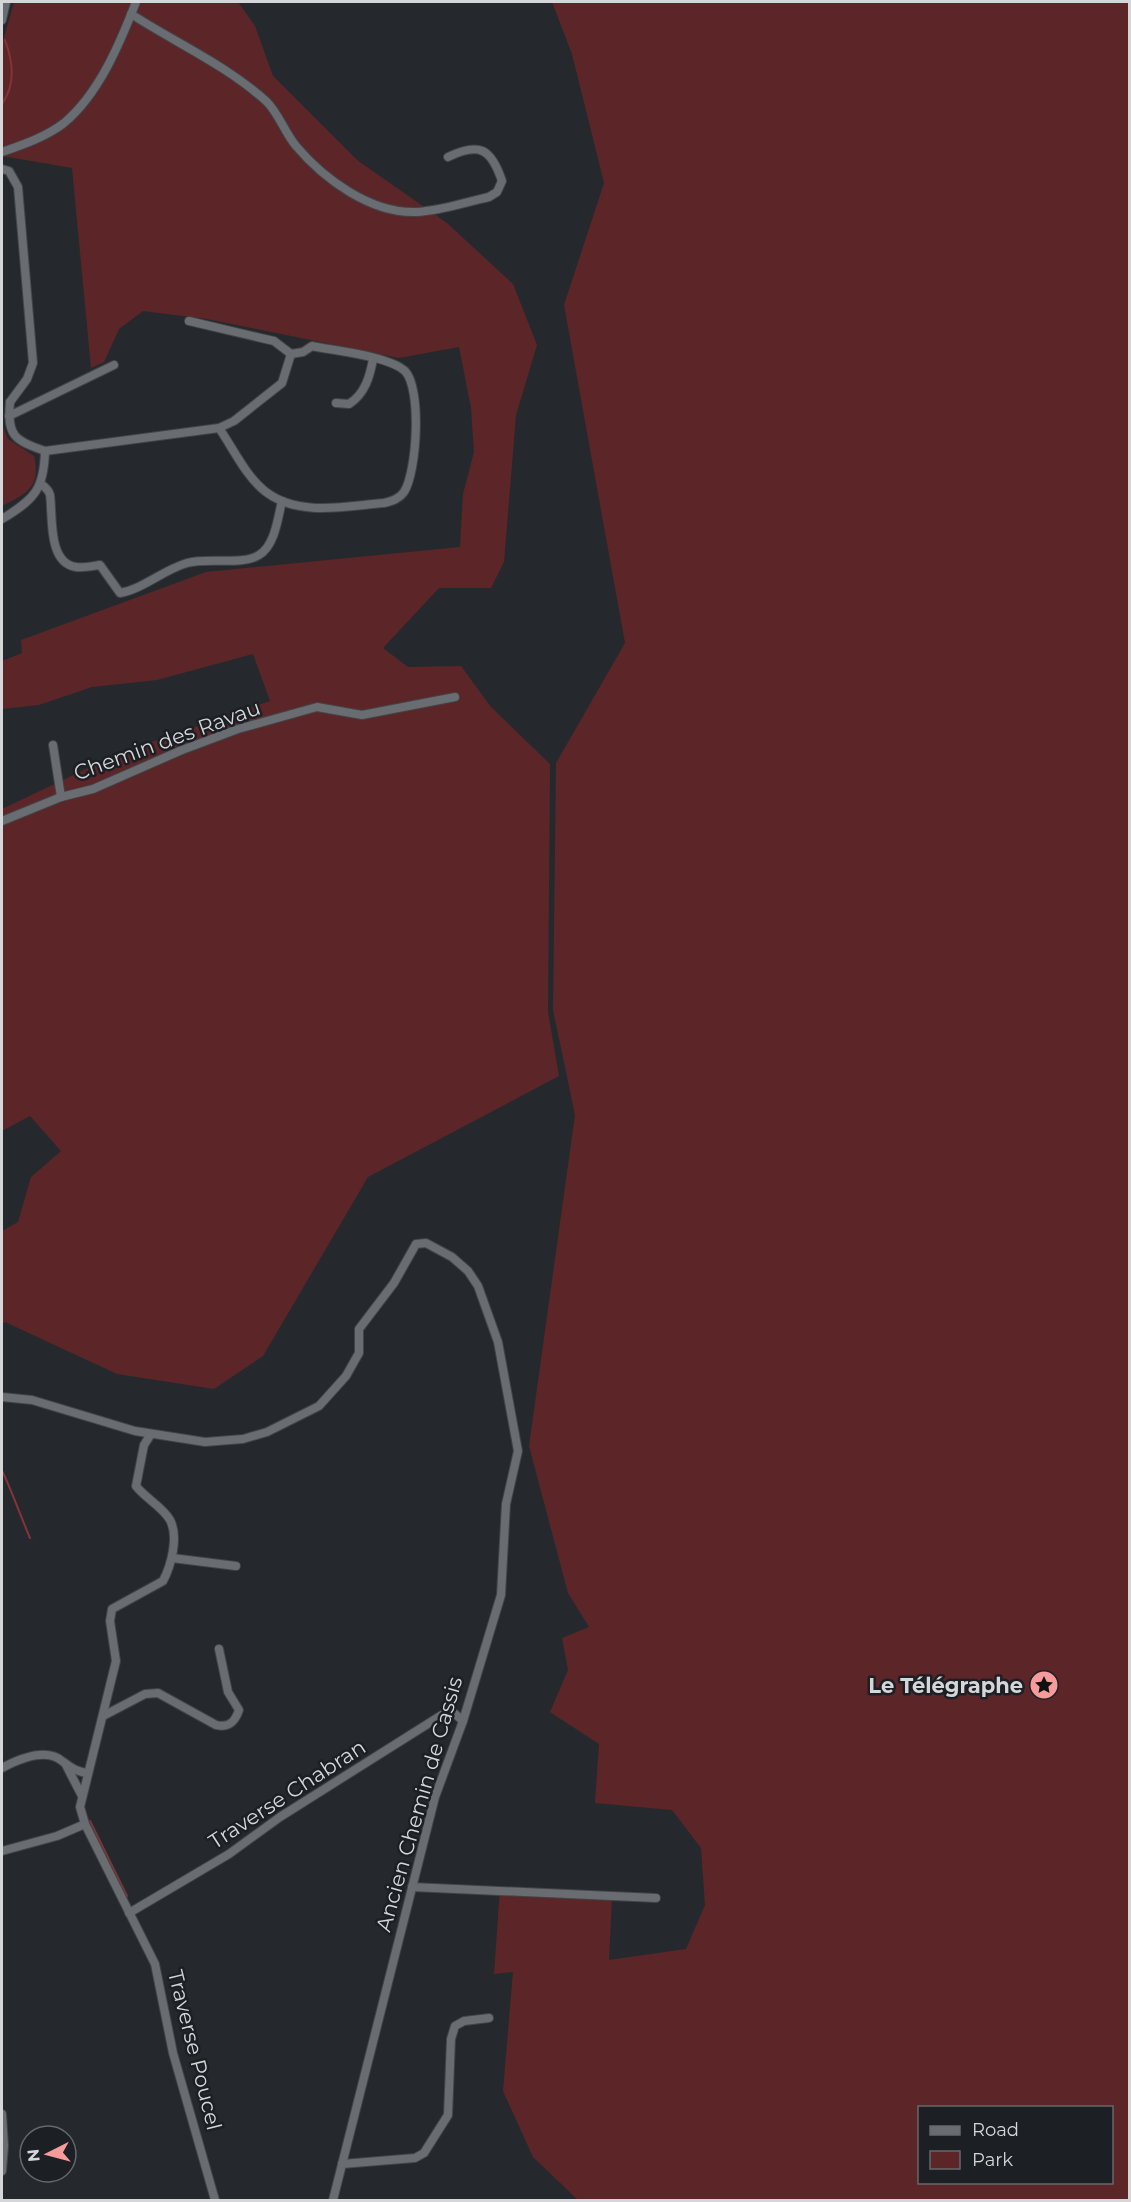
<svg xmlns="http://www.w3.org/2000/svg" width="1131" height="2202" font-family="Montserrat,sans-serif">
<rect width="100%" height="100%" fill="#25292d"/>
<g fill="#5c2628" fill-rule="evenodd">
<path d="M14 2H238L255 26 273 76 357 160 447 223 513 284 537 345 516 415 504 562 491 588H439L383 648 408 667 461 666 491 707 550 764 548 1012 559 1076 368 1177 263 1356 214 1389 117 1374 5 1322 2 1324V1231L18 1222 31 1177 61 1151 30 1116 2 1131V809L120 753 270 701 253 654 157 680 92 687 39 705 2 709V661L22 653 21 640 206 572 460 547 463 494 474 452 471 408 459 347 399 358 207 319 143 311 119 329 104 362 91 368 72 168 2 156V45Z"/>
<path d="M552 2H1129V2200H578L533 2157 503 2091 513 1972 494 1974 500 1889 612 1897 609 1960 686 1949 705 1905 701 1848 672 1810 595 1803 599 1744 550 1712 568 1670 562 1638 589 1627 568 1593 529 1446 575 1115 553 1010 556 763 625 643 564 305 604 183 572 54ZM920 2108H1112V2182H920Z"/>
<path d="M2 425 8 439 34 456C41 486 28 493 4 505L2 504Z"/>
</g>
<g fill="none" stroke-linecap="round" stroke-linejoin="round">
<g stroke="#843437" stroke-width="2">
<path d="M2 104C16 84 13 62 5 40"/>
<path d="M2 1471C5 1474 25 1527 30 1538"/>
<path d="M90 1821 127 1896"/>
</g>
<g stroke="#414448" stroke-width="10">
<g id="street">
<path d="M131 14C176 43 226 65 266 101 278 112 285 133 296 146 324 179 371 214 417 212 440 211 466 202 489 197L497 192 502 181C491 148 479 142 448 157"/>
<path d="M2 20 6 2"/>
<path d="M2 152C22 145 46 137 64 123 99 94 120 43 136 2"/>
<path d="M2 169 9 171 18 187 33 363 27 379 10 402"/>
<path d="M189 321 274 341 291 354"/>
<path d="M10 402C7 436 14 440 45 451L219 428 234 421 282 383 291 354"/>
<path d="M336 403 349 404C365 394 370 376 373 359"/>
<path d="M9 416 114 365"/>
<path d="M219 428C233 448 246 477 266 492 299 517 346 506 384 503 392 501 399 499 404 492 417 472 422 389 405 371 389 356 336 351 312 346L303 352 291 354"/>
<path d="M41 484C45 487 49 490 50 495 53 514 47 563 76 567 84 568 93 566 100 565L120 593C143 589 163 570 187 563 208 557 242 566 259 555 275 546 278 517 282 501"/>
<path d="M2 519C35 499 44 489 45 451"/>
<path d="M53 745 61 797"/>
<path d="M2 821 61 797 93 789 182 750 238 729 317 707 362 715 455 697"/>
<path d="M2 1397 32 1400 135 1431 205 1442 243 1439 267 1432 319 1406 346 1376 359 1353V1329L394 1283 416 1244 426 1243 452 1257 468 1271 478 1286 498 1342 518 1451 506 1504 501 1595 463 1721 435 1797 333 2200"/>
<path d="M151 1434 144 1445 136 1486C145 1498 163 1507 170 1520 179 1537 171 1566 163 1581L112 1609 110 1621 116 1661 80 1807 85 1824 155 1964 173 2053 215 2200"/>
<path d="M172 1558 236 1566"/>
<path d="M103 1716 145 1694 158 1693 216 1725C229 1728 235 1722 239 1710L228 1692 219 1649"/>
<path d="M66 1765 82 1796"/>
<path d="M2 1768C17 1760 45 1747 62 1761 71 1767 76 1772 88 1773"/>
<path d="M2 1851 57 1836 85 1824"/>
<path d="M412 1887 656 1898"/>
<path d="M129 1913 229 1854 280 1817 445 1713H454L463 1721"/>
<path d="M2 2114 4 2146 2 2171"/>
<path d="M342 2164 415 2158 424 2153 448 2115 451 2039 455 2026 464 2021 489 2018"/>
</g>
</g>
<use href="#street" stroke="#696c71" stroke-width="8"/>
</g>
<defs>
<g id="sight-disc" transform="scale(1.5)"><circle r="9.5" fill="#f59b9b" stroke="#1c1f23"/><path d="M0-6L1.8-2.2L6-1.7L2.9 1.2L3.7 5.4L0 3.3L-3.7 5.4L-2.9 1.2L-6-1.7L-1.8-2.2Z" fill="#111"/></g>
</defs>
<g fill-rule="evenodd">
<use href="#sight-disc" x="1044" y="1685"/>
</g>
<g text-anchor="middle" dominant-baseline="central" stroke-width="5" stroke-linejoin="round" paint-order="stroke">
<g font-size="21" fill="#d4d6d8" stroke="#1c1f23">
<text transform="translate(167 740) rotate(-20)">Chemin des Ravau</text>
<text transform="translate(287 1794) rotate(-33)">Traverse Chabran</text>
<text transform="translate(419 1804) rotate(-74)">Ancien Chemin de Cassis</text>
<text transform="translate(195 2050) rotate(76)">Traverse Poucel</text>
</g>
<g font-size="21" font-weight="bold" fill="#d4d6d8" stroke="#1c1f23" text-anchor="end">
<text x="1023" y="1685">Le Télégraphe</text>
</g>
</g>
<rect width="1131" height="2202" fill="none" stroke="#d4d6d8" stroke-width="6"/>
<rect x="918" y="2106" width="195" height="78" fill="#1c1f23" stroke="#66686b" stroke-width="1.5"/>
<rect x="930" y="2126" width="30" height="9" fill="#696c71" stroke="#66686b" stroke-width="1.5"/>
<text x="972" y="2136" font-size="18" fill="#d4d6d8">Road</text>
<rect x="930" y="2151" width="30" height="18" fill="#5c2628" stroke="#66686b" stroke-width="1.5"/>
<text x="972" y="2166" font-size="18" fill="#d4d6d8">Park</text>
<g transform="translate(48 2154) rotate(264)"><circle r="28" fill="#1c1f23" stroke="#66686b" stroke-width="1.5"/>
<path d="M0-4.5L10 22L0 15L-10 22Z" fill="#f59b9b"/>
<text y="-9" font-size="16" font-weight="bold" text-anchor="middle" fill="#d4d6d8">N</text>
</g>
</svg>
